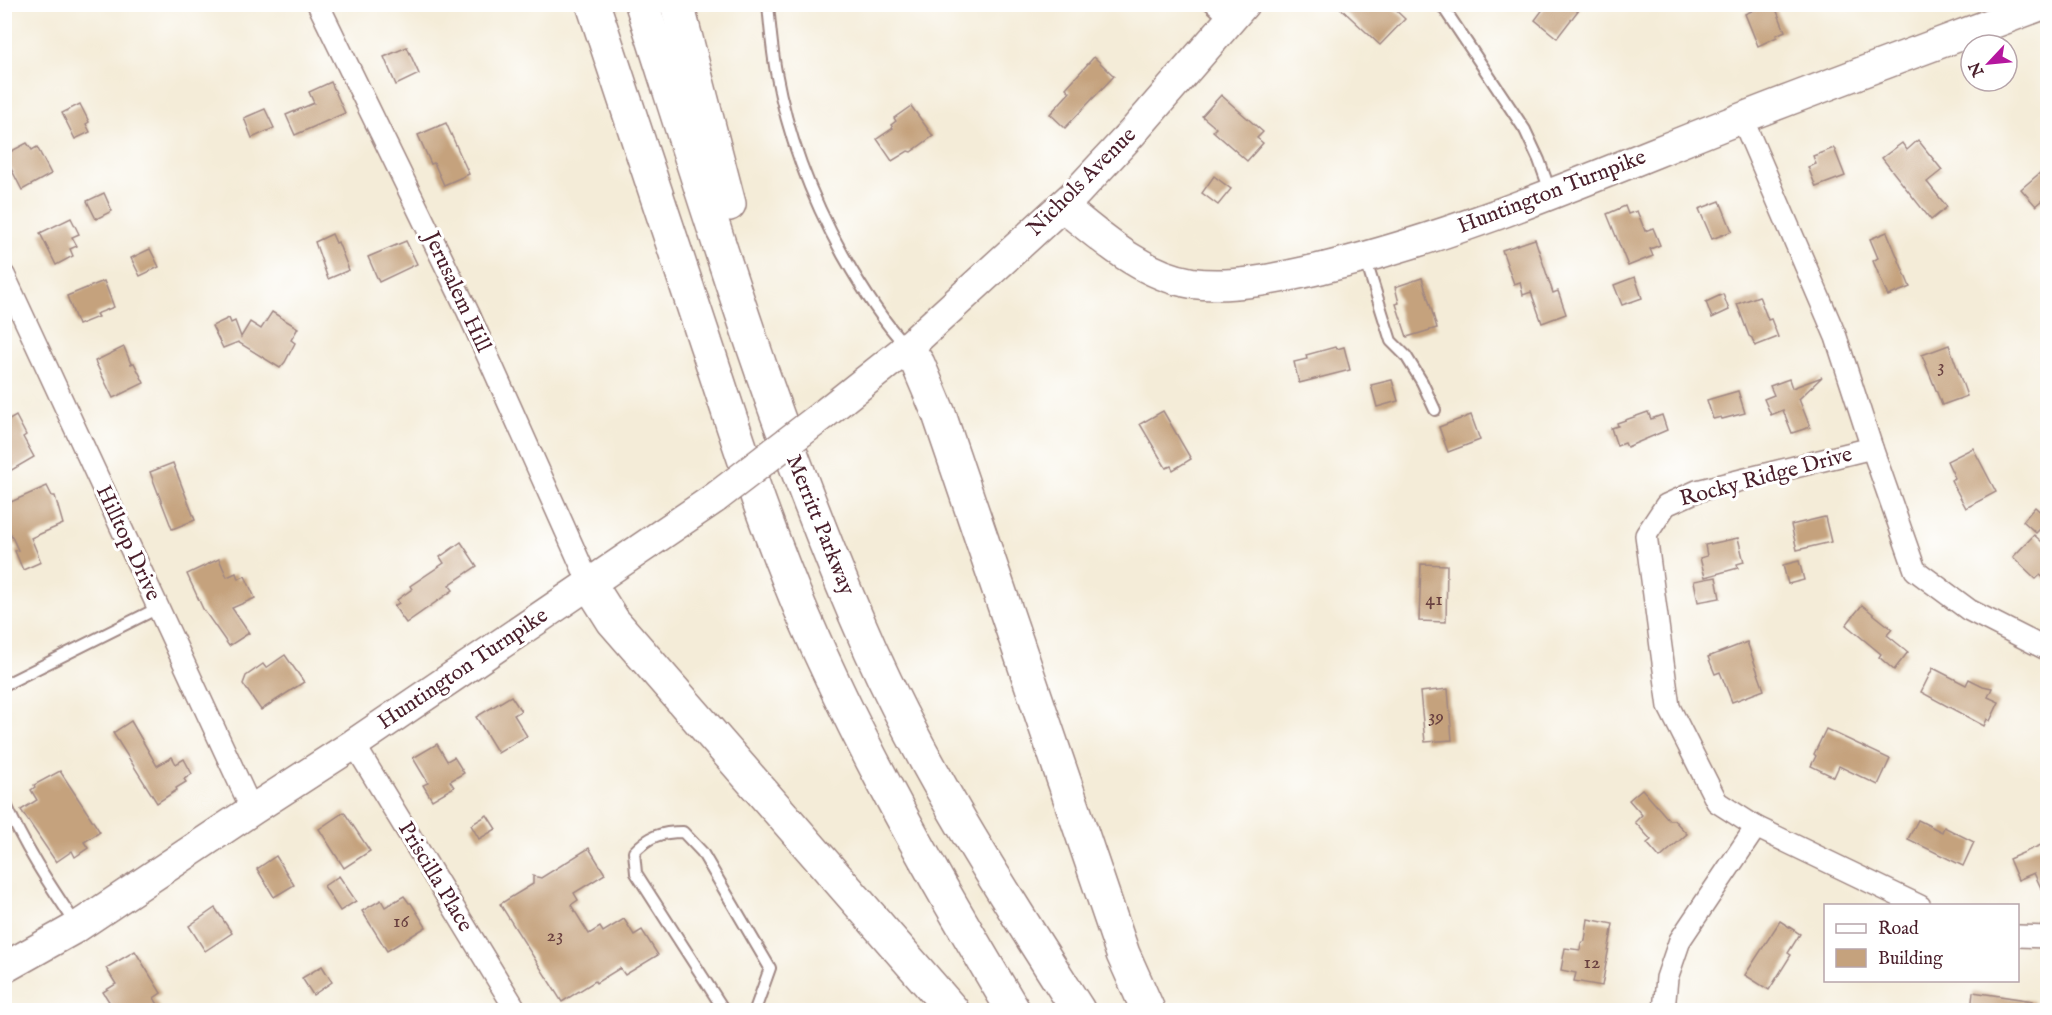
<svg xmlns="http://www.w3.org/2000/svg" width="2052" height="1015" font-family="'IM FELL English',serif">
<rect width="100%" height="100%" fill="#fff"/>
<filter id="ink" filterUnits="userSpaceOnUse"><feTurbulence type="fractalNoise" baseFrequency=".0167" numOctaves="2"/><feDisplacementMap in="SourceGraphic" scale="12" xChannelSelector="R" yChannelSelector="G"/><feConvolveMatrix kernelMatrix="1 2 1 2 8 2 1 2 1" color-interpolation-filters="sRGB"/></filter>
<filter id="wash" filterUnits="userSpaceOnUse"><feTurbulence type="fractalNoise" baseFrequency=".008" numOctaves="4" result="noise"/><feDisplacementMap in="SourceGraphic" scale="24" xChannelSelector="R" yChannelSelector="G"/><feGaussianBlur stdDeviation="1.35" result="paint"/><feColorMatrix in="noise" values="0 0 0 0 0 0 0 0 0 0 0 0 0 0 0 0 0 1.4 0 .05"/><feComposite in="paint" operator="in"/></filter>
<g filter="url(#wash)">
<rect width="100%" height="100%" fill="#f4ecd8"/>
<g id="blocks">
<g fill="#c5a27d">
<path d="M1336 4H1389L1405 19 1380 45Z"/>
<path d="M1547 4H1583L1557 38 1535 20Z"/>
<path d="M1767 4H1774L1785 31 1776 35 1777 37 1758 46 1745 14Z"/>
<path d="M407 47 419 74 396 85 384 57Z"/>
<path d="M1094 57 1114 76 1065 128 1050 114 1070 92 1066 88Z"/>
<path d="M331 82 345 113 295 135 286 115 314 103 309 92Z"/>
<path d="M1221 95 1263 132 1257 138 1263 143 1247 161 1213 131 1216 128 1202 116Z"/>
<path d="M80 104 89 122 86 124 90 132 75 139 62 113Z"/>
<path d="M911 106 933 136 911 152 908 151 892 161 877 139 893 128 891 125 896 121 894 118Z"/>
<path d="M265 109 274 128 252 138 244 118Z"/>
<path d="M446 123 469 174 444 185 434 163 431 164 418 135Z"/>
<path d="M1918 140 1942 170 1927 182 1947 207 1931 220 1882 158 1902 143 1907 150Z"/>
<path d="M27 143 32 150 37 147 51 174 22 190 4 155Z"/>
<path d="M1834 148 1845 176 1816 187 1808 167 1816 164 1813 156Z"/>
<path d="M2048 166V196L2036 206 2021 189Z"/>
<path d="M1214 176 1231 189 1218 205 1202 193Z"/>
<path d="M104 193 112 211 96 219 87 201Z"/>
<path d="M1720 201 1732 231 1712 239 1699 209Z"/>
<path d="M1625 206 1628 214 1637 211 1645 231 1653 228 1660 245 1650 249 1653 256 1628 266 1607 214Z"/>
<path d="M71 218 79 234 72 237 77 246 70 249 73 256 56 265 40 233Z"/>
<path d="M1887 232 1910 287 1888 296 1873 261 1878 258 1870 239Z"/>
<path d="M332 234 336 243 338 242 349 270 328 279 315 242Z"/>
<path d="M1535 239 1553 293 1558 291 1566 314 1542 323 1531 292 1523 295 1520 282 1514 284 1502 250Z"/>
<path d="M406 241 417 264 379 282 368 257Z"/>
<path d="M150 249 159 267 140 276 131 258Z"/>
<path d="M1635 277 1642 298 1622 305 1614 285Z"/>
<path d="M1422 278 1437 328 1407 337 1396 304 1399 303 1395 287Z"/>
<path d="M104 281 114 307 96 314 98 317 78 325 67 296Z"/>
<path d="M1723 294 1729 310 1712 318 1706 302Z"/>
<path d="M1759 296 1768 320 1771 319 1778 337 1755 346 1752 338 1749 336 1737 304Z"/>
<path d="M272 312 298 328 291 340 295 343 285 362 280 368 238 342 223 348 212 326 229 318 231 323 235 321 241 337 250 322 261 329Z"/>
<path d="M1949 345 1967 396 1942 405 1922 355Z"/>
<path d="M124 347 131 364 134 363 144 383 113 398 95 361Z"/>
<path d="M1335 347 1337 349 1344 347 1350 370 1299 383 1294 362 1307 359 1306 355Z"/>
<path d="M1822 377 1799 399 1810 427 1792 433 1783 410 1771 415 1764 399 1774 395 1770 386 1789 379 1792 388Z"/>
<path d="M1392 380 1398 401 1377 407 1371 385Z"/>
<path d="M1738 391 1745 413 1722 419 1721 417 1713 419 1707 400Z"/>
<path d="M1163 411 1191 459 1173 470 1171 466 1166 468 1140 424Z"/>
<path d="M1648 412 1651 419 1662 415 1667 430 1627 447 1625 443 1617 446 1611 428 1618 426 1617 423Z"/>
<path d="M1471 415 1480 440 1448 452 1439 427Z"/>
<path d="M16 416 26 435 23 437 34 457 10 471 4 460V423Z"/>
<path d="M1973 448 1996 492 1966 508 1951 480 1955 478 1947 461Z"/>
<path d="M173 463 195 520 172 529 150 472Z"/>
<path d="M47 486 52 496H55L63 524 31 538 41 562 23 570 15 551 18 550 4 519V505Z"/>
<path d="M2035 507 2048 519V521L2036 533 2023 521Z"/>
<path d="M1825 517 1831 542 1797 550 1791 525Z"/>
<path d="M2034 535 2048 547V581L2040 575 2036 579 2013 557Z"/>
<path d="M1738 538 1744 562 1737 564 1738 568 1705 577 1700 558 1707 556 1705 545Z"/>
<path d="M461 542 477 566 449 585 453 590 406 623 394 606 399 603 397 600 412 589 410 586 444 563 440 557Z"/>
<path d="M219 559 227 577 236 573 238 579 245 576 255 598 232 608 249 633 229 646 203 609 187 574Z"/>
<path d="M1799 561 1804 580 1788 584 1783 565Z"/>
<path d="M1421 564 1447 565 1446 622 1419 621Z"/>
<path d="M1716 577 1720 598 1698 602 1694 581Z"/>
<path d="M1862 605 1892 629 1887 635 1908 652 1894 670 1879 657 1881 654 1846 625Z"/>
<path d="M1747 642 1764 690 1732 702 1720 672 1715 674 1708 657Z"/>
<path d="M285 655 304 682 261 710 243 684 246 676 263 664 266 668Z"/>
<path d="M1933 668 1966 685 1969 679 1983 686 1992 688 1988 697 1999 702 1990 721 1987 719 1984 726 1921 692Z"/>
<path d="M1448 689 1452 740 1425 742 1420 692Z"/>
<path d="M511 696 521 711 514 715 527 736 498 753 476 717Z"/>
<path d="M131 721 157 766 172 757 176 764 184 759 192 774 184 779 186 782 176 788 177 790 157 803 113 733Z"/>
<path d="M1826 729 1890 759 1878 785 1839 766 1834 777 1811 766 1816 756 1814 754Z"/>
<path d="M437 744 447 761 454 757 464 773 450 781 454 787 432 800 423 785 428 783 413 758Z"/>
<path d="M60 771 100 832 84 842 88 848 75 857 72 851 56 862 21 810 37 800 31 790 35 787 34 785Z"/>
<path d="M1642 789 1669 820H1674L1687 834 1660 858 1647 843 1651 840 1635 822 1642 815 1629 800Z"/>
<path d="M344 812 370 851 344 868 319 829Z"/>
<path d="M487 815 496 829 479 839 471 825Z"/>
<path d="M1918 820 1942 832 1944 827 1974 842 1963 866 1908 839Z"/>
<path d="M2048 842V903L2034 873 2018 880 2009 859Z"/>
<path d="M589 848 605 874 574 893 578 900 571 905 589 934 600 927 603 932 624 919 634 935 642 930 658 955 625 975 620 968 596 983 595 981 562 1002 500 904 533 884V876L541 878Z"/>
<path d="M276 856 294 885 274 897 257 869Z"/>
<path d="M339 876 356 901 340 911 324 886Z"/>
<path d="M404 896 409 903H411L426 927 387 951 362 911 381 900 385 907Z"/>
<path d="M215 908 232 933 205 951 189 926Z"/>
<path d="M1588 919 1613 924 1602 986 1574 981 1576 973 1561 970 1565 948 1580 950 1581 943 1585 941Z"/>
<path d="M1780 921 1800 934 1788 953 1791 955 1769 990 1745 975Z"/>
<path d="M135 951 161 993 154 998 162 1011H115L103 992 116 984 106 968Z"/>
<path d="M322 966 332 982 313 995 302 978Z"/>
<path d="M1973 992 2033 1001 2032 1011H1971Z"/>
</g>
</g>
</g>
<g filter="url(#ink)">
<use href="#blocks" fill-opacity="0" stroke="#9f8682" stroke-width="1.5"/>
<g fill="none" stroke-linecap="round" stroke-linejoin="round">
<g stroke="#9f8682" stroke-width="14">
<g id="service">
<path d="M768 4C770 27 772 50 776 72 788 138 811 197 843 255 861 287 880 318 905 345"/>
<path d="M1209 4 1226 20"/>
<path d="M1441 4 1525 130 1539 160 1550 191"/>
<path d="M1365 258 1391 341 1406 356 1422 382 1435 410"/>
<path d="M4 685 158 608"/>
<path d="M4 800C23 845 49 884 76 924"/>
<path d="M724 1010 636 873 634 852C649 836 661 832 683 832L702 852 770 968 755 1010"/>
</g>
</g>
<g stroke="#9f8682" stroke-width="24">
<g id="minor">
<path d="M318 4 468 312 589 583"/>
<path d="M1742 118 1836 337 1872 448 1915 570 1969 610 2048 650"/>
<path d="M4 275 252 810"/>
<path d="M1872 448 1697 491 1666 505 1646 535 1669 707 1717 802 1756 827 1920 906"/>
<path d="M354 744 516 1010"/>
<path d="M2018 936 2048 937"/>
<path d="M1664 1010 1667 978 1680 940 1756 827"/>
</g>
</g>
<g stroke="#9f8682" stroke-width="33">
<g id="secondary">
<path d="M1062 206C1101 237 1141 275 1192 283 1233 289 1284 277 1323 268 1468 233 1604 172 1742 118 1842 79 1943 42 2044 4"/>
<path d="M823 415 907 348 1076 193 1132 133 1244 4"/>
<path d="M4 968 77 927 252 810 354 744 715 498"/>
</g>
</g>
<g stroke="#9f8682" stroke-width="36">
<g id="motorway">
<path d="M593 4C630 118 668 231 706 344 736 436 766 528 804 617 863 754 937 883 1013 1010"/>
<path d="M642 4C712 222 778 442 871 651 928 777 1004 894 1078 1010"/>
<path d="M677 4 729 204"/>
<path d="M907 348 918 364 939 414 1123 954 1148 1010"/>
<path d="M589 583 613 621 952 1010"/>
</g>
</g>
<use href="#service" stroke="#fff" stroke-width="10"/>
<use href="#minor" stroke="#fff" stroke-width="21"/>
<use href="#secondary" stroke="#fff" stroke-width="30"/>
<use href="#motorway" stroke="#fff" stroke-width="33"/>
<g stroke="#9f8682" stroke-width="33" stroke-linecap="butt">
<path id="secondary-bridge" d="M715 498 823 415"/>
</g>
<use href="#secondary-bridge" stroke="#fff" stroke-width="30"/>
</g>
</g>
<g text-anchor="middle" dominant-baseline="central" stroke-width="6" stroke-linejoin="round" paint-order="stroke">
<g font-size="20" fill="#694040">
<text x="1941" y="366">3</text>
<text x="1434" y="599">41</text>
<text x="1436" y="716">39</text>
<text x="401" y="921">16</text>
<text x="555" y="935">23</text>
<text x="1592" y="962">12</text>
</g>
<g font-size="22" fill="#4a1f2b" stroke="#fff">
<text transform="translate(1082 182) rotate(-45)">Nichols Avenue</text>
<text transform="translate(1552 192) rotate(-21)">Huntington Turnpike</text>
<text transform="translate(457 292) rotate(65)">Jerusalem Hill</text>
<text transform="translate(1766 477) rotate(-15)">Rocky Ridge Drive</text>
<text transform="translate(820 525) rotate(68)">Merritt Parkway</text>
<text transform="translate(128 543) rotate(65)">Hilltop Drive</text>
<text transform="translate(463 669) rotate(-34)">Huntington Turnpike</text>
<text transform="translate(435 877) rotate(59)">Priscilla Place</text>
</g>
</g>
<rect width="2052" height="1015" fill="none" stroke="#fff" stroke-width="24"/>
<rect x="1824" y="904" width="195" height="78" fill="#ffffff" stroke="#b7a5aa" stroke-width="1.5"/>
<rect x="1836" y="924" width="30" height="9" fill="#ffffff" stroke="#b7a5aa" stroke-width="1.5"/>
<text x="1878" y="934" font-size="18" fill="#4a1f2b">Road</text>
<rect x="1836" y="949" width="30" height="18" fill="#c5a27d" stroke="#b7a5aa" stroke-width="1.5"/>
<text x="1878" y="964" font-size="18" fill="#4a1f2b">Building</text>
<g transform="translate(1989 63) rotate(244)"><circle r="28" fill="#ffffff" stroke="#b7a5aa" stroke-width="1.5"/>
<path d="M0-4.5L10 22L0 15L-10 22Z" fill="#b5179e"/>
<text y="-9" font-size="16" font-weight="bold" text-anchor="middle" fill="#4a1f2b">N</text>
</g>
</svg>
